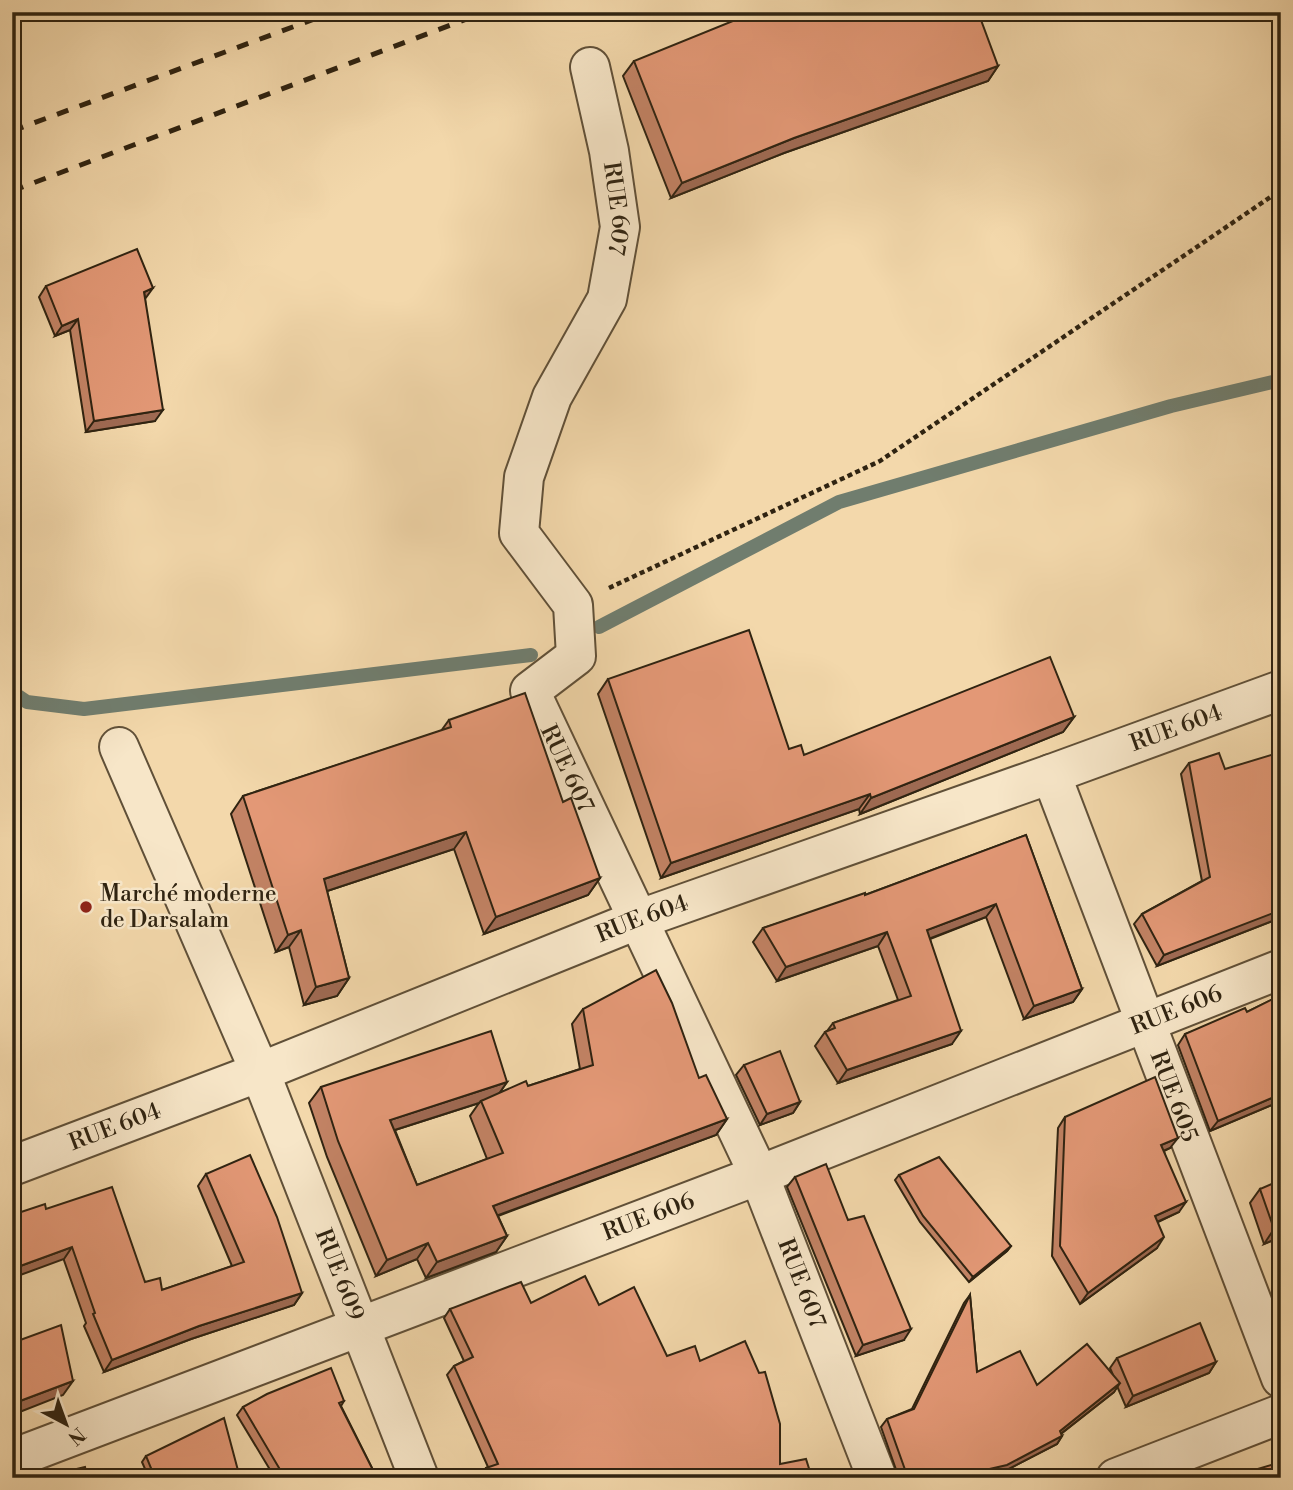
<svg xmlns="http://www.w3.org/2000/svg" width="1293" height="1490" font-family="'Libre Bodoni',serif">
<rect width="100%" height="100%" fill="#f3d8ab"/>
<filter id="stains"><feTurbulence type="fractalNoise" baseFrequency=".00286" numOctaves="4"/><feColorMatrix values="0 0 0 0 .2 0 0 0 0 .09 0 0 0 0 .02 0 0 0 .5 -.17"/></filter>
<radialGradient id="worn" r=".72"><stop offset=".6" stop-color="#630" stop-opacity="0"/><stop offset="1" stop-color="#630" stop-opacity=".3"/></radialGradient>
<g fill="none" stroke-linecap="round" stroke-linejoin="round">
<g stroke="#707d6e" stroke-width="14">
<path d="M599 627 839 502 1171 406 1281 380"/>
<path d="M12 692 27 702 84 709 531 655"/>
</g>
<g stroke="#605038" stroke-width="42">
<g id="minor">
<path id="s1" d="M590 67 609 151 620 227 607 299 552 397 524 477 519 533 573 605 576 656 530 691 759 1175 877 1478"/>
<path id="s2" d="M119 747 260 1072 419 1478"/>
<path id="s3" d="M1051 774 1281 1378"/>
<path id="s4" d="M12 1166 260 1072 637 920 1051 774 1281 690"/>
<path id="s5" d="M12 1459 759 1175 1281 969"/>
<path d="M1116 1478 1281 1414"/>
</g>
</g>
<path stroke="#2f2311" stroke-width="4.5" stroke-dasharray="5 3.5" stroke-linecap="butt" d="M609 588 880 461 1281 190"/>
<use href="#minor" stroke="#f7e6c8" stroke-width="38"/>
<g stroke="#2f2311" stroke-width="5" stroke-dasharray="12 12" stroke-linecap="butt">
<path d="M12 131 333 12"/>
<path d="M12 191 485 12"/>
</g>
</g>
<g fill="#c38365" stroke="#2f2311" stroke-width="2" fill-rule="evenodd">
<path d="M634 61 998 66 988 81 784 153 671 198 623 76Z"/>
<path d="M46 286 145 299 155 421 86 432 70 330 55 336 39 297Z"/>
<path d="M608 679 804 755 1074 717 1063 732 860 814 859 809 661 878 598 694Z"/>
<path d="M449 720 563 802 600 878 588 895 484 934 454 849 327 891 349 978 337 996 304 1005 289 947 276 952 231 814 243 796 441 731Z"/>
<path d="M1189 763 1225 769 1279 915 1275 920 1157 966 1134 924 1142 914 1202 881 1181 774Z"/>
<path d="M1026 835 1082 989 1073 1002 1024 1019 986 917 930 939 952 1044 838 1083 815 1046 825 1032 827 1031 833 1023 898 1000 878 946 777 981 753 942 763 928 865 895Z"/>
<path d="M1281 995V1101L1210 1131 1178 1045 1185 1034 1247 1012Z"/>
<path d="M583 1009 699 1078 727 1119 716 1135 498 1216 507 1236 496 1252 426 1278 417 1259 376 1276 327 1157 309 1103 321 1087 507 1082 500 1092 528 1086 580 1069 572 1024ZM479 1103 470 1116 487 1159 417 1185 395 1130Z"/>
<path d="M744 1065 800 1102 793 1113 760 1125 736 1075Z"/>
<path d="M1065 1117 1170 1148 1164 1151 1179 1212 1158 1222 1157 1248 1080 1304 1052 1256 1058 1128Z"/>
<path d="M206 1174 302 1293 294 1305 191 1339 104 1372 84 1326 86 1323 46 1209 145 1282 162 1290 232 1266 198 1186Z"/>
<path d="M899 1175 1011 1246 1007 1251 969 1282 920 1222 895 1180Z"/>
<path d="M795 1177 848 1220 904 1340 856 1356 787 1187Z"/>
<path d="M1260 1189 1281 1237 1264 1244 1250 1203Z"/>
<path d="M970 1295 977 1372 1037 1385 1113 1375 1110 1368 1117 1358 1216 1362 1209 1373 1126 1407 1117 1386 1114 1392 1061 1434 1062 1436 1057 1444 1001 1473 982 1478H899L881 1427 887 1419 912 1409 964 1303Z"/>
<path d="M531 1303 599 1305 667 1356 700 1361 780 1464 812 1478H480L486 1468 488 1467 447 1375 454 1366 464 1361 444 1318 450 1309Z"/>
<path d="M344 1401 341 1406 377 1478H275L237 1415 243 1407Z"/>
<path d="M146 1456 240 1478H149L142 1462Z"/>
</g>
<g fill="#9f6a53" stroke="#2f2311" stroke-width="2">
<path d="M998 66 988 81 784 153 671 198 682 183 794 138Z"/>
<path d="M153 288 145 299 144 292Z"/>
<path d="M78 319 70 330 55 336 62 326Z"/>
<path d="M163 410 155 421 86 432 94 421Z"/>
<path d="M1074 717 1063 732 860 814 871 798Z"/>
<path d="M870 794 859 809 661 878 671 863Z"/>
<path d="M466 832 454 849 312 896 324 879Z"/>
<path d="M600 878 588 895 484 934 496 917Z"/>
<path d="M996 904 986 917 918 943 927 930Z"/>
<path d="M1281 907V914L1275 920 1157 966 1164 955Z"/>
<path d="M301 930 289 947 276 952 288 935Z"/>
<path d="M887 932 878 946 777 981 786 967Z"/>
<path d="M349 978 337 996 304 1005 316 987Z"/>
<path d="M1082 989 1073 1002 1024 1019 1034 1006Z"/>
<path d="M961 1031 952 1044 838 1083 847 1070Z"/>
<path d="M507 1082 496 1098 481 1101 479 1103 379 1135 390 1120Z"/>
<path d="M1281 1094V1101L1210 1131 1218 1121Z"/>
<path d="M800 1102 793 1113 760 1125 767 1114Z"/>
<path d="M727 1119 716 1135 482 1221 493 1206Z"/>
<path d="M1178 1138 1170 1148 1154 1155 1161 1145Z"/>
<path d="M1186 1202 1179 1212 1148 1226 1155 1216Z"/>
<path d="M1281 1227V1237L1264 1244 1274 1229Z"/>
<path d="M507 1236 496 1252 426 1278 437 1262Z"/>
<path d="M1164 1237 1157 1248 1080 1304 1088 1293Z"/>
<path d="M428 1243 417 1259 376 1276 387 1260Z"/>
<path d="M1011 1246 1007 1251 969 1282 973 1277Z"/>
<path d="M72 1247 64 1259 12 1278V1269Z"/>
<path d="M302 1293 294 1305 191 1339 104 1372 112 1360 199 1326Z"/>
<path d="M911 1329 904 1340 856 1356 863 1345Z"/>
<path d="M1216 1362 1209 1373 1126 1407 1133 1396Z"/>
<path d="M73 1381 63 1395 12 1415V1404Z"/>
<path d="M1120 1383 1114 1392 1054 1439 1060 1431Z"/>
<path d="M1062 1436 1057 1444 1001 1473 982 1478H961Z"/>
</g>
<g fill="#e39876" stroke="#2f2311" stroke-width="2">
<path d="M755 12H978L998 66 794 138 682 183 634 61Z"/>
<path d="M137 249 153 288 144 292 163 410 94 421 78 319 62 326 46 286Z"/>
<path d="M749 630 789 749 801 745 804 755 1050 657 1074 717 871 798 870 794 671 863 608 679Z"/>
<path d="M525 693 563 802 571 798 600 878 496 917 466 832 324 879 349 978 316 987 301 930 288 935 243 796 451 727 449 720Z"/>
<path d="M1281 752V910L1164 955 1142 914 1210 877 1189 763 1219 753 1225 769Z"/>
<path d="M1026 835 1082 989 1034 1006 996 904 927 930 961 1031 847 1070 825 1032 835 1028 833 1023 911 996 887 932 786 967 763 928 865 893V895Z"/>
<path d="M656 970 672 1003 699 1078 706 1075 727 1119 493 1206 507 1236 437 1262 428 1243 387 1260 338 1141 321 1087 491 1031 507 1082 390 1120 417 1185 503 1153 481 1101 526 1081 528 1086 593 1065 583 1009Z"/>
<path d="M1281 995V1094L1218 1121 1185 1034 1245 1008 1247 1012Z"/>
<path d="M780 1051 800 1102 767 1114 744 1065Z"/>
<path d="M1155 1077 1178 1138 1161 1145 1186 1202 1155 1216 1164 1237 1088 1293 1060 1246 1065 1117Z"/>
<path d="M250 1155 277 1217 302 1293 199 1326 112 1360 93 1314 95 1313 72 1247 12 1269V1215L45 1204 46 1209 112 1187 145 1282 160 1278 162 1290 244 1262 206 1174Z"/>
<path d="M939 1157 1011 1246 973 1277 923 1216 899 1175Z"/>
<path d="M826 1164 848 1220 864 1216 911 1329 863 1345 795 1177Z"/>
<path d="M1281 1180V1227L1274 1229 1260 1189Z"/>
<path d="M585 1276 599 1305 634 1287 667 1356 695 1346 700 1361 745 1341 759 1373 765 1372 780 1424V1464L806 1459 812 1478H489L486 1468 498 1464 454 1366 473 1357 450 1309 521 1282 531 1303Z"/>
<path d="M970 1295 977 1372 1020 1351 1037 1385 1087 1344 1120 1383 1060 1431 1062 1436 1007 1465 972 1473 961 1478H908L887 1419 914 1409Z"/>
<path d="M1200 1323 1216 1362 1133 1396 1117 1358Z"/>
<path d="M61 1325 73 1381 12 1404V1343Z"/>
<path d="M331 1368 344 1401 339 1403 377 1478H285L243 1407 267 1394Z"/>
<path d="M224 1418 240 1478H155L146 1456Z"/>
<path d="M1278 1463 1281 1472V1478H1227Z"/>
<path d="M85 1467 87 1478 43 1477Z"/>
</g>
<circle fill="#8f2418" stroke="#f7e6c8" stroke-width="2.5" cx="86" cy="907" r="7"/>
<g text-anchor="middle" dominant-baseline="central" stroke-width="5" stroke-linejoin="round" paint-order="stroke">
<g font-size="23" fill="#2f2311" stroke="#f7e6c8">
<text stroke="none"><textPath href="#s1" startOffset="144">RUE 607</textPath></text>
<text stroke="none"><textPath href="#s4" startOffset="1244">RUE 604</textPath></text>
<text stroke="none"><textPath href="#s1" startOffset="774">RUE 607</textPath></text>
<text stroke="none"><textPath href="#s4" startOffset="677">RUE 604</textPath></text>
<text stroke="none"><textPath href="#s5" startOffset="1248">RUE 606</textPath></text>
<text stroke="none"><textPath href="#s3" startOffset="345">RUE 605</textPath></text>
<text stroke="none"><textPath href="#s4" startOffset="110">RUE 604</textPath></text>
<text stroke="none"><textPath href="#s5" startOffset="681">RUE 606</textPath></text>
<text stroke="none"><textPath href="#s2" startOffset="572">RUE 609</textPath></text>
<text stroke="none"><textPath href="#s1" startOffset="1340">RUE 607</textPath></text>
</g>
<g font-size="23" fill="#2f2311" stroke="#f7e6c8" text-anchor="start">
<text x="100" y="894">Marché moderne<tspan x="100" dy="26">de Darsalam</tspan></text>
</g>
</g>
<rect width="1293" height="1490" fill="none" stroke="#f3d8ab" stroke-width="42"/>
<rect x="14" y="14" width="1265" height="1462" fill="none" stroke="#2f2311" stroke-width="3.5"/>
<rect x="21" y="21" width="1251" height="1448" fill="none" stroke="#2f2311" stroke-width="2"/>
<g transform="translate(66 1424) rotate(139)" stroke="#f7e6c8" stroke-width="5" paint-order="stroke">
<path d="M0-5L12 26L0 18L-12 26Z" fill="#2f2311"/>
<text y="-10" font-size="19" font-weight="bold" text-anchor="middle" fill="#2f2311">N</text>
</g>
<rect width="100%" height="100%" filter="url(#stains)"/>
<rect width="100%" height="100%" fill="url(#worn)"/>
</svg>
